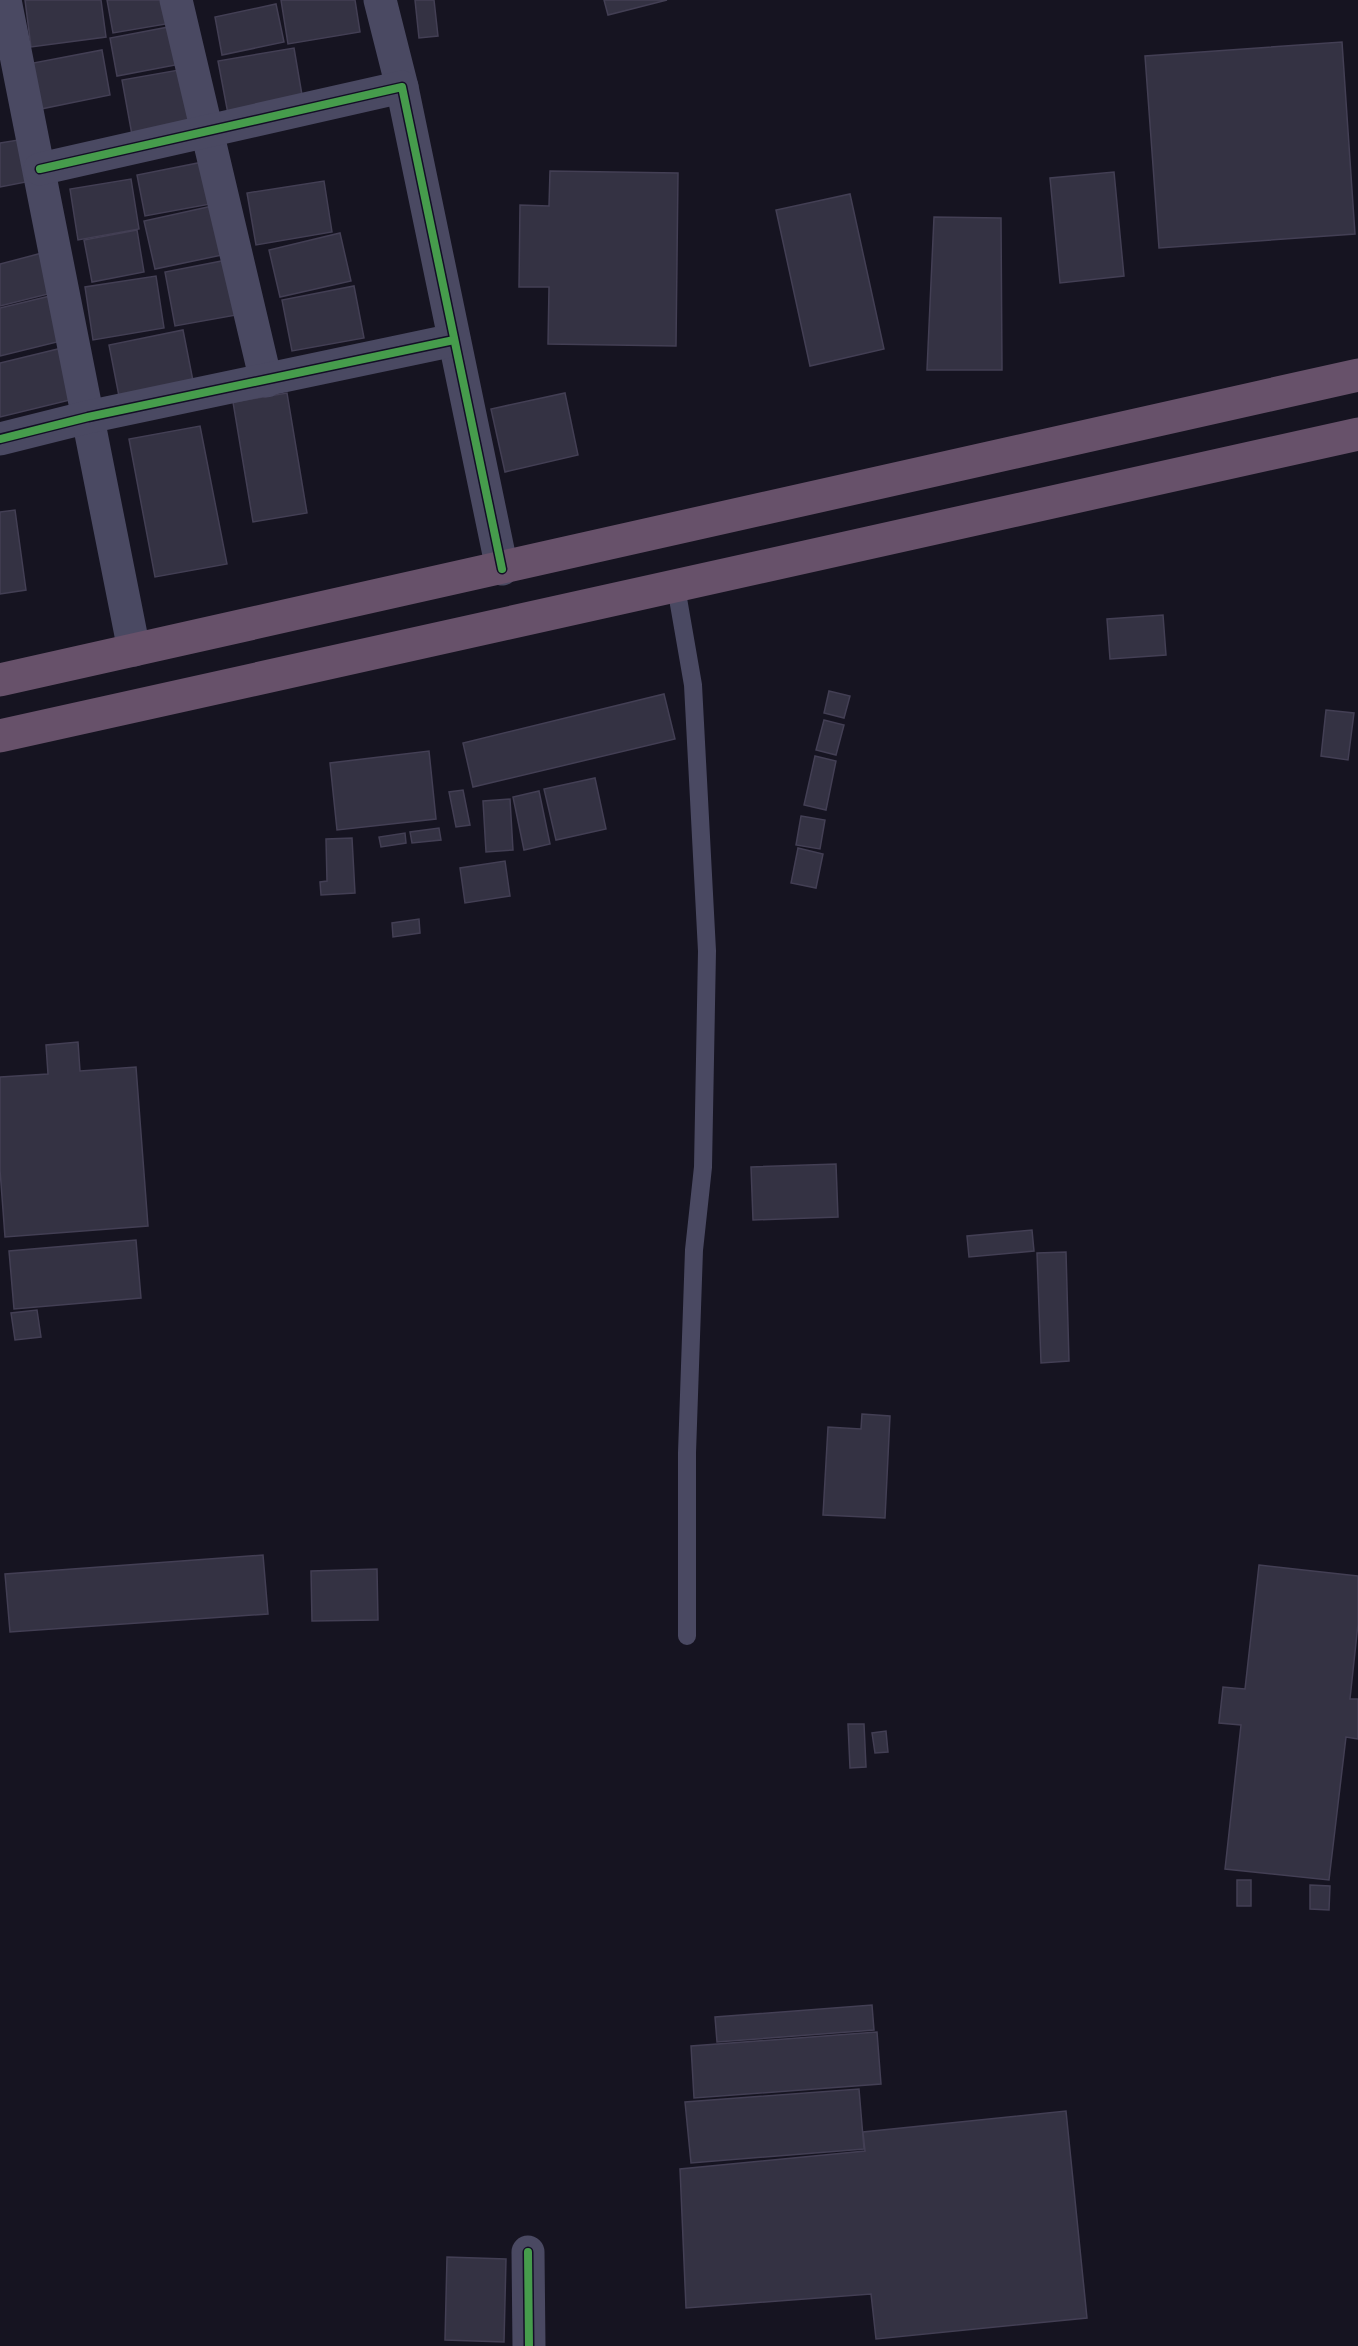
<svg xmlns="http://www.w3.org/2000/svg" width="1358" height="2346" font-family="'Nunito Sans',sans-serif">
<rect width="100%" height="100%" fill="#161421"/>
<g fill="#343243" stroke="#433f54" stroke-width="1.5">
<path d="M25 0H101L106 37 31 47Z"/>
<path d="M107 0H168L172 23 113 33Z"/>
<path d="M281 0H355L360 32 288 44Z"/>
<path d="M415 0H434L438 36 419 38Z"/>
<path d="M604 0H667L608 15Z"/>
<path d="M276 4 284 42 222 55 215 17Z"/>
<path d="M179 25 186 63 117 76 110 38Z"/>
<path d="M1342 42 1355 234 1159 248 1145 56Z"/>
<path d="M294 48 303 101 228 114 218 61Z"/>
<path d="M102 50 110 95 36 110 28 64Z"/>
<path d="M190 68 200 123 132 135 122 80Z"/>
<path d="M18 140 26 182 0 187V143Z"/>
<path d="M208 161 216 203 145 216 137 175Z"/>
<path d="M550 171 678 173 676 346 548 344 549 287H519L520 205 549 206Z"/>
<path d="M1114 172 1124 276 1060 283 1050 178Z"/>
<path d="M131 179 139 229 78 240 70 189Z"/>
<path d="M324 181 332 232 256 245 247 193Z"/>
<path d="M850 194 884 349 810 366 776 210Z"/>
<path d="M217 205 227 254 155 269 144 221Z"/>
<path d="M934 217 1001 218 1002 370H927Z"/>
<path d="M137 230 144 272 92 282 84 240Z"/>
<path d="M340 233 351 281 280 297 269 250Z"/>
<path d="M42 253 52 293 0 306V264Z"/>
<path d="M232 259 242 314 175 326 165 272Z"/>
<path d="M156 276 164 328 93 340 85 287Z"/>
<path d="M354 286 364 338 292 351 282 300Z"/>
<path d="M50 296 61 341 0 356V308Z"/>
<path d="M183 330 193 381 119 396 109 345Z"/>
<path d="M62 348 74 399 0 417V363Z"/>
<path d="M287 393 307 513 253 522 233 402Z"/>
<path d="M565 393 578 455 505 472 491 409Z"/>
<path d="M200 426 227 564 155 577 129 439Z"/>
<path d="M15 510 26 590 0 594V512Z"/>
<path d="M1163 615 1166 655 1110 659 1107 619Z"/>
<path d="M829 691 850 696 844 718 824 713Z"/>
<path d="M664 694 675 739 473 787 463 743Z"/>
<path d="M1326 710 1354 713 1348 760 1321 756Z"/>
<path d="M824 720 844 725 836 755 816 750Z"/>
<path d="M429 751 436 819 337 830 330 763Z"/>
<path d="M815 756 836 761 826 810 804 805Z"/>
<path d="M595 778 606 829 556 840 544 789Z"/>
<path d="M463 790 470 825 456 827 449 792Z"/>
<path d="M539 791 550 844 524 850 513 797Z"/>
<path d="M510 799 513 850 486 852 483 801Z"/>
<path d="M801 816 825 820 820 849 796 845Z"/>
<path d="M439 828 441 840 412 843 410 832Z"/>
<path d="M405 833 406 843 381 847 379 837Z"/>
<path d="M352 838 355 893 321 895 320 882 327 881 326 839Z"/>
<path d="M798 848 823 854 816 888 791 883Z"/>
<path d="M505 861 510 896 465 903 460 868Z"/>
<path d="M419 919 420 933 393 937 392 923Z"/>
<path d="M78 1042 80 1071 136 1067 148 1226 5 1237 0 1170V1077L48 1074 46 1045Z"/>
<path d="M836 1164 838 1217 753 1220 751 1167Z"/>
<path d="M1032 1230 1034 1251 969 1257 967 1236Z"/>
<path d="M136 1240 141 1298 14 1309 9 1251Z"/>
<path d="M1066 1252 1069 1361 1041 1363 1037 1253Z"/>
<path d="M37 1310 41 1337 15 1340 11 1313Z"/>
<path d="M862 1414 890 1416 885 1518 823 1515 828 1427 861 1429Z"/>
<path d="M263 1555 268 1614 10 1632 5 1574Z"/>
<path d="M1259 1565 1358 1576V1624L1350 1699H1358V1739L1346 1737 1329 1880 1225 1869 1241 1725 1219 1723 1223 1687 1245 1689Z"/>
<path d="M377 1569 378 1620 312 1621 311 1571Z"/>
<path d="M848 1724H864L866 1767 850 1768Z"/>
<path d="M886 1731 888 1752 875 1753 872 1733Z"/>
<rect x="1237" y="1880" width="14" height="26"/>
<path d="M1310 1885 1330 1886 1329 1910 1310 1909Z"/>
<path d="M872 2005 874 2030 717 2042 715 2017Z"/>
<path d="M877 2032 881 2084 694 2098 691 2046Z"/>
<path d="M859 2089 864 2149 691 2163 685 2102Z"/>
<path d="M1066 2111 1087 2318 876 2339 871 2294 686 2308 680 2169 865 2151 863 2132Z"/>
<path d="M447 2257 506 2259 504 2342 445 2340Z"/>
</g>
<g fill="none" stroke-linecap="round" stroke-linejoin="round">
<path stroke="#4a4962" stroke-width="18" d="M676 587 693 685 707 951 703 1167 694 1250 687 1453V1636"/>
<g stroke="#4a4962" stroke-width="33">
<path d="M5 0 134 650"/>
<path d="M176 0 266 381"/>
<path d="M380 0 402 87"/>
<path d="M40 169 402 87 502 569"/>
<path d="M0 439 88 417 454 340"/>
<path d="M528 2252 529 2346"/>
</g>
<g stroke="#67516a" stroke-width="33">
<path d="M0 680 1358 375"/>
<path d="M0 736 1358 434"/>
</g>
<g stroke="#130f26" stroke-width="11">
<g id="cycleway">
<path d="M40 169 402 87 502 569"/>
<path d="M0 439 88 417 454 340"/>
<path d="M528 2252 529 2346"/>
</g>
</g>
<use href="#cycleway" stroke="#469c4c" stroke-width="8"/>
</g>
</svg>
